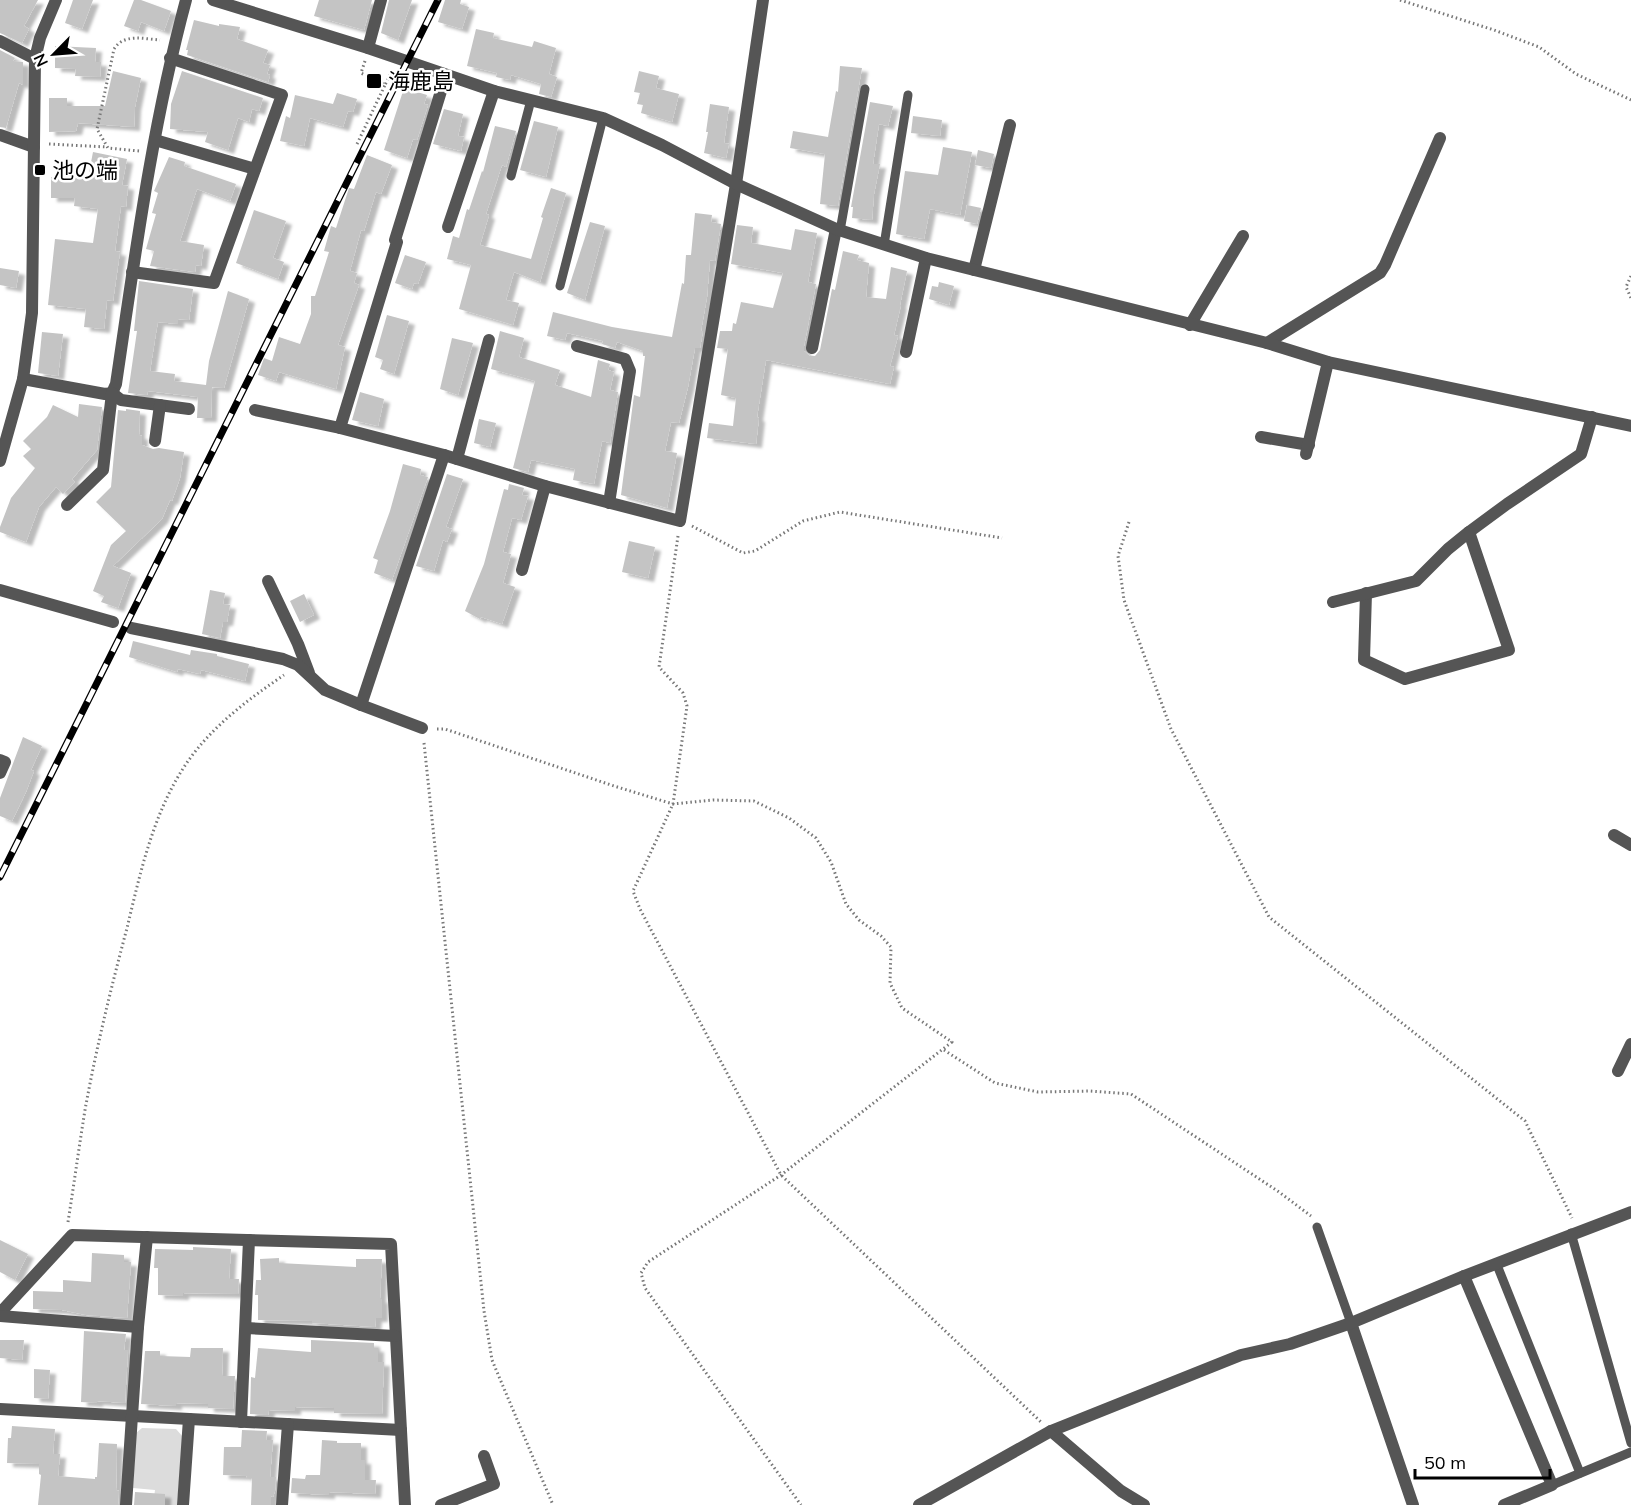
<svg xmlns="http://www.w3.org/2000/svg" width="1631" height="1505" font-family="Mulish,'Noto Sans JP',sans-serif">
<defs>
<filter id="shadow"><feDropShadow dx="6" dy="4" stdDeviation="1.5" flood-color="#0004"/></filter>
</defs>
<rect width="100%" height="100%" fill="#fff"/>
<path fill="#dcdcdc" d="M142 1428 176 1429 183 1437 177 1505H153L155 1490 133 1488 136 1433Z"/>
<g fill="#c4c4c4" filter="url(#shadow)">
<path d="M0 0H38L24 26 29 29 22 43 0 33Z"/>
<path d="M73 0H93L82 29 65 23Z"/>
<path d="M134 0H141L171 11 164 31 141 22 138 31 124 26Z"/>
<path d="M319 0H372L364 30 314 16Z"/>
<path d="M389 0H412L398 40 381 33Z"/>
<path d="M445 0H461L460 4 469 7 462 29 438 22Z"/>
<path d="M194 20 219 26V24L240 27 237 39 268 50 263 63 270 65 267 74 270 75 268 82 187 55 188 50H186Z"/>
<path d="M476 29 494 33 493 38 532 47 534 41 556 48 549 74 557 77 551 97 539 94 541 84 511 75 510 80 496 77 497 73 467 66Z"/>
<path d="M55 46 96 48 95 62H101L100 77 75 76 76 69 55 68Z"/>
<path d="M0 50 15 58 13 61 23 62V85L19 83 6 128 0 127Z"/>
<path d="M840 66 862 68 838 206 820 204 825 154 790 148 793 131 828 137 836 91 838 92Z"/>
<path d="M113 71 141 78 135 107 134 127 78 123 76 131 49 132V98H67V106H105Z"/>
<path d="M182 71 263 98 259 111 252 109 249 122 238 118 228 150 205 142 208 132 170 129 171 104Z"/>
<path d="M639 71 659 76 656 88 679 94 672 122 641 113 643 105 637 104 640 93 634 92Z"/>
<path d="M404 88 427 95 424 104 428 105 417 140 413 139 407 158 384 150Z"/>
<path d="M337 93 357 99 353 112 348 111 343 127 310 118 304 146 280 141 286 116 290 118 295 95 333 104Z"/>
<path d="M870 102 893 106 888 126 879 124 873 164H880L874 194 872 220 852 218 853 207H851Z"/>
<path d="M710 104 729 107 724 143 729 144 726 158 704 153 708 132H706Z"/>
<path d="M444 109 463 114 458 136 464 137 461 151 433 144Z"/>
<path d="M913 116 942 120 940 136 911 133Z"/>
<path d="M534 121 558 127 546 177 520 170Z"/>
<path d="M495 126 516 131 506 167 502 165 486 214 489 215 480 245 531 259 543 218 541 217 551 188 566 193 540 282 514 272 506 300 519 303 513 325 459 309 471 265 447 259 453 236 459 238 467 209 469 210 482 171 483 172Z"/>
<path d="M943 147 972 152 960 215 930 209 924 239 896 234 905 171 938 175Z"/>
<path d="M978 150 994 154 991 168 975 165Z"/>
<path d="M93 152 127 159 122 185 128 186 126 207 121 206 115 251 120 252 113 301 107 300 104 329 84 327 86 309 48 305 55 239 93 243 98 209 74 206 75 198H51V177L88 178Z"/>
<path d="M367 155 392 165 381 194 376 192 364 231 361 230 350 271 357 273 354 283 359 285 338 345 345 347 336 389 279 372 276 381 258 375 264 358 272 361 279 337 300 344 311 314V296H315L329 252 324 251 331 226 336 228 349 188 354 189Z"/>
<path d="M169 157 185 162 184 166 236 184 230 201 197 189 180 241 204 245 201 266 196 265 195 272 150 266 154 251 146 249 156 214 152 213 158 193 154 191Z"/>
<path d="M967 205 981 208 977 224 964 221Z"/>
<path d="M254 210 286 221 273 258 284 262 278 279 236 263Z"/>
<path d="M695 213 712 215 711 222 721 224 715 261 710 260 707 297 701 331H703L700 348H695L688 387 679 423 671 422 665 451 677 453 667 508 621 495 634 395 640 397 645 356H643V351L617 342 615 348 602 344 603 341 567 333 565 340 547 336 553 312 612 327 672 337 682 283 684 284 686 255H691Z"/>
<path d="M590 222 605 226 585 300 567 293Z"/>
<path d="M737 225 753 227 751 243 791 250 795 229 817 233 808 282 816 284 804 346V351L810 356H815L820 350 832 289 835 290 843 251 859 255 857 260 869 263 866 297 886 299 891 267 907 271 900 305H901L894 335 898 336 890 366 894 367 890 384 766 360 757 417 759 418 756 444 707 438 709 423 733 426 736 398 721 395 728 349 717 348 720 331H732L733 323 736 324 741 302 773 308 783 273 731 264Z"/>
<path d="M405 255 426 262 418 284 414 283 412 289 395 283Z"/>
<path d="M0 268 19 271 16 288 0 285Z"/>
<path d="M139 281 193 289 189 320 178 319V324L158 322 156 333 150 371 175 374 174 381 206 385 209 361 228 291 249 299 224 388 212 387 211 418H197L198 397 148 391 147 395 128 393 137 331H134Z"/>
<path d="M939 282 954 286 949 305 929 299 932 286 938 287Z"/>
<path d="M387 315 409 321 394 374 380 369 383 360 375 357Z"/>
<path d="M500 331 524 338 519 357 560 370 555 385 591 397 598 360 610 364 608 370 614 372 610 390 618 392 610 443 602 441 594 484 573 480 575 469 531 460 528 472 513 468 535 381 491 369Z"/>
<path d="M42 332 63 334 58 376 38 373Z"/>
<path d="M452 338 473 343 458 395 440 389Z"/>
<path d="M360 392 384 399 378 426 352 420Z"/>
<path d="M79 404 102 407 97 450 72 479 75 482 63 494 56 487 39 507 26 542 0 532V527L11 498 35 468 23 456 31 449 23 441 47 417 53 405 78 417Z"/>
<path d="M126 409 140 411 139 435 142 436V445L153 449 159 448 184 452 180 478 172 501 170 500 162 519 113 566 131 573 118 608 101 602 104 596 93 591 111 545 126 531 96 502 111 487 118 410 126 411Z"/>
<path d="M479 419 496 423 490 447 474 443Z"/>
<path d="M403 464 421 469 420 475 428 477 392 580 374 573 378 560 373 558 390 511Z"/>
<path d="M447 474 463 479 446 527 452 529 447 542 443 540 434 571 416 566Z"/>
<path d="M509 484 524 488 522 495 528 496 521 520 512 518 503 552 511 554 503 583 515 587 502 624 481 617 480 619 465 611 484 564 504 489 508 490Z"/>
<path d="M629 541 655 547 648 578 622 572Z"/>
<path d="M210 590 225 593 223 604 230 605 227 622H223L220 638 202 634Z"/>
<path d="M304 594 314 615 300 622 290 601Z"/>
<path d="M133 641 190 655 191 650 217 654V656L249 664 245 681 201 670 200 674 178 669 177 672 129 657Z"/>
<path d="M23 737 42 746 31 770 34 771 26 792 12 821 0 816V798Z"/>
<path d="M0 1240 28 1254 15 1280 0 1272Z"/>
<path d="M193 1247 231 1249 229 1279H239L238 1294 183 1293V1296L158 1295V1268H154L155 1249 193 1250Z"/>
<path d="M92 1253 124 1255V1262H131L127 1318 86 1315 62 1310 33 1309V1291L63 1292V1280L91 1282Z"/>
<path d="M279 1258V1263L356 1267V1259H382L380 1299H382V1318H376L375 1327 312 1323V1321L258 1320V1295H255L256 1280H261L260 1259Z"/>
<path d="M84 1331 126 1334 124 1350H128L125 1403 97 1401V1403L81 1402Z"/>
<path d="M0 1340H24L22 1360 0 1358Z"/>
<path d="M311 1340 374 1343V1348H378V1362H384L382 1414 334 1413V1408L295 1407V1411L269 1410 268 1415 250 1414 251 1377 255 1378 258 1348 311 1352Z"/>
<path d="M191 1348H223L222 1376H235L233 1409 208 1408V1404L176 1403V1406L141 1404 145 1351H160V1356L190 1357Z"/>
<path d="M34 1369 50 1370 48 1399 34 1398Z"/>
<path d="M12 1426 55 1429 53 1454H60L58 1476 95 1479V1477H97L99 1443 117 1444 116 1490 119 1491 118 1505H38L41 1475 39 1474V1464L7 1463 8 1438H11Z"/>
<path d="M242 1430 267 1431 266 1440H273L270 1477H276L275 1491 273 1497 271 1496V1505H251L252 1478H246L247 1476 223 1475 224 1447H241Z"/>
<path d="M322 1440 337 1441V1443H361V1460H365V1480H376L375 1494 329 1492V1495L291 1493 292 1478 305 1479 306 1475H320Z"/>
<path d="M135 1492 165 1494V1505H134Z"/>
</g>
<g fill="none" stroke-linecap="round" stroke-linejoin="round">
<g stroke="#777" stroke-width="3" stroke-dasharray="1.5 3" stroke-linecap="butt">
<path d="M1400 0 1494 30 1539 47 1576 74 1631 100"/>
<path d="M365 61 361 73 385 85 391 72"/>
<path d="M49 144 107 147"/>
<path d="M357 144 385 85"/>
<path d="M139 151 108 148 97 129 114 49C124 33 144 39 160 40"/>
<path d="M1631 276 1626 287 1631 298"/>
<path d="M1129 522 1118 556 1124 600 1171 729 1269 917 1525 1121 1572 1218"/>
<path d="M692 526 743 553 755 551 803 521 840 512 1002 538"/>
<path d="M678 536 659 667 683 693 687 706 673 804 633 891 640 909 781 1175 1041 1422"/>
<path d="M437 729H445L614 786 673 804 713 800 754 801 789 818 816 838 831 862 846 904 859 920 881 936 891 947 890 983 902 1008 952 1042 781 1175 648 1262 641 1273 645 1288 801 1505"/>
<path d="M424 743 484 1311 492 1360 553 1505"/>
<path d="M944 1050 995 1083 1038 1092 1090 1091 1131 1094 1279 1192 1311 1216"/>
<path d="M68 1222C74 1184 79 1147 85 1110 96 1049 111 988 127 928 142 866 156 799 198 748 222 719 253 696 284 675"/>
</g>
<g stroke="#555" stroke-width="9">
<path d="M511 176 531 100"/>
<path d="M840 231 865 89"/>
<path d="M884 245 908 95"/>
<path d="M560 286 603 118"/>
<path d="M1317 1227 1351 1323"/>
<path d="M1571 1233 1631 1443"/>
<path d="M1497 1265 1580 1473"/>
<path d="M1552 1485 1631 1452"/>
</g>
<g stroke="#555" stroke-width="12">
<path d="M0 41 35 59"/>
<path d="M368 48 381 0"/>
<path d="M0 135 34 147"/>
<path d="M155 140 255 169"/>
<path d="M448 227 494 91"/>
<path d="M974 270 1010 125"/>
<path d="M132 272 214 283 282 95 170 58"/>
<path d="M1190 325 1243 236"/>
<path d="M1267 343 1380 273 1385 265 1440 138"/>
<path d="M577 346 625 359 630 371 609 503"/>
<path d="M812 348 836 229"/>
<path d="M906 352 926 258"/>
<path d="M23 379 105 394 112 393 116 384C135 256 152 126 186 0"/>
<path d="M112 393 121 400 189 409"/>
<path d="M255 410 340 428 444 455 545 486 680 521 736 184 763 0"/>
<path d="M340 428 397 242 395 240 446 75"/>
<path d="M1261 437 1309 445"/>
<path d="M155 441 160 405"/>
<path d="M1306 454 1328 362"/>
<path d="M457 459 489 340"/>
<path d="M67 505 103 470 112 393"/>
<path d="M522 570 545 486"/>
<path d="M268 581 298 644 309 673"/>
<path d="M0 590 113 622"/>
<path d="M1366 593 1364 660 1405 679 1509 650 1469 532"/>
<path d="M1333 602 1416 581 1448 549 1469 532 1507 504 1581 454 1592 417"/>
<path d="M131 628 283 659 298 665 325 690 361 705 422 728"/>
<path d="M361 705 444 455"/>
<path d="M0 760 5 762 0 773"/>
<path d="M1614 835 1631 845"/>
<path d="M1618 1071 1631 1044"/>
<path d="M1464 1276 1552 1485 1504 1505"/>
<path d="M0 1313 72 1235 391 1244 405 1505"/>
<path d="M0 1316 138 1327"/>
<path d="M1351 1323 1413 1505"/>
<path d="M246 1328 395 1336"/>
<path d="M0 1409 401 1430"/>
<path d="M241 1422 249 1240"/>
<path d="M1051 1431 1121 1491 1144 1505"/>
<path d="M126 1505 138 1327 147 1237"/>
<path d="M183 1505 189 1419"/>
<path d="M282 1505 288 1424"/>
<path d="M441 1505 494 1484 484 1456"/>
<path d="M919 1505 1051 1431 1241 1355 1290 1344 1351 1323 1464 1276 1631 1212"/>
</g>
<g stroke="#555" stroke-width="12">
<path d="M213 0 368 48 494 91 603 118 662 145 736 184 836 229 926 258 1267 343 1328 362 1631 426"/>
<path d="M0 461 23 379 32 313 35 59 40 38 56 0"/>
</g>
<g stroke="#000" stroke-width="7">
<path id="rail" d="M0 877 438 0"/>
</g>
<use href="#rail" stroke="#fff" stroke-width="4.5" stroke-dasharray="14" stroke-linecap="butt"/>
</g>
<g fill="#000" stroke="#fff" stroke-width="2">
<rect x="366" y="73" width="16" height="16" rx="3"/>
<rect x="34" y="164" width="12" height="12" rx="3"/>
</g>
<g text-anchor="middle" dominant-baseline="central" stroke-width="5" stroke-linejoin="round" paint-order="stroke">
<g font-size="22" fill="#000" stroke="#fff" text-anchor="start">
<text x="388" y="81">海鹿島</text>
<text x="52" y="170">池の端</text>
</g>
</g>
<g transform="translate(54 54) rotate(245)" stroke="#ffffff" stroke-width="4.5" paint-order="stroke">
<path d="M0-4.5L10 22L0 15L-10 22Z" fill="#000000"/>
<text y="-9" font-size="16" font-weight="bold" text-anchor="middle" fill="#000000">N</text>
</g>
<path d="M1415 1469v9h135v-9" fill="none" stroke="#000000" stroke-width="3"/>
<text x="1424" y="1469" font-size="18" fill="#000000" stroke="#ffffff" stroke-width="4.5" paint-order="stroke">50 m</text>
</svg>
